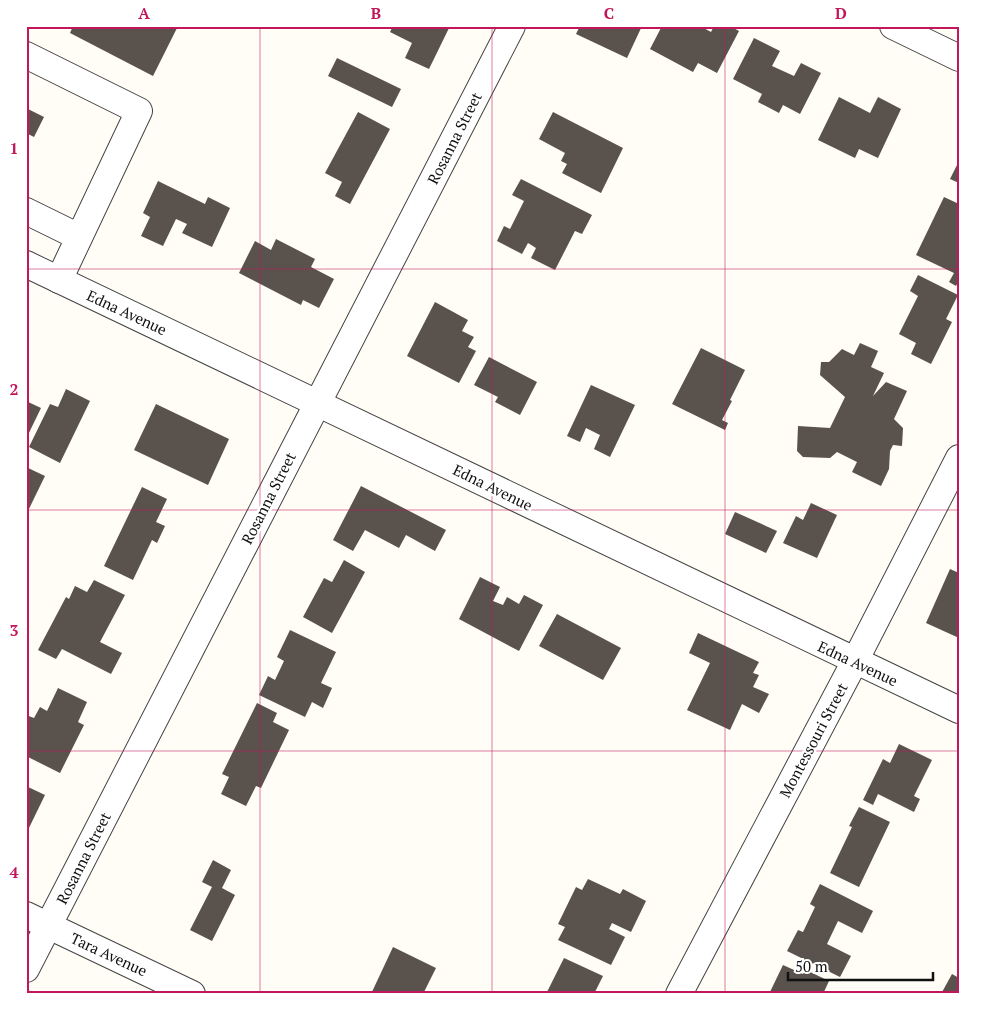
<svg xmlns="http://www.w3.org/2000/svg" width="985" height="1020" font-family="'PT Serif',serif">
<rect width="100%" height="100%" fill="#fffdf5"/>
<g fill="#5a524d">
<path d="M73 26H178L153 76 70 33Z"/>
<path d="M393 26H450L429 69 405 58 412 43 390 32Z"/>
<path d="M580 26H642L627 58 576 34Z"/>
<path d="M662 26H700L711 32 714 26H730L739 31 717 73 698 63 693 72 650 49Z"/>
<path d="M754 38 780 51 772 66 794 76 801 63 821 73 800 114 783 105 779 113 758 102 762 94 733 79Z"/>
<path d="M337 58 401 89 392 107 328 76Z"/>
<path d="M839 97 870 113 878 97 901 109 878 158 859 149 855 158 818 140Z"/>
<path d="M26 108 44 117 34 137 26 133Z"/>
<path d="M358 112 390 129 350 204 335 196 342 182 325 173Z"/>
<path d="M553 112 623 148 601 193 562 173 567 164 561 161 565 153 539 139Z"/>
<path d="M959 161V183L950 179Z"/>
<path d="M521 179 592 215 582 234 575 231 555 270 531 258 536 248 528 243 522 254 497 241 504 226 510 229 524 201 512 195Z"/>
<path d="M158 181 205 204 208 197 230 208 212 247 182 233 187 224 176 219 163 246 141 236 150 217 143 213Z"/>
<path d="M944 197 959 204V280L956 286 949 282 954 273 916 255Z"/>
<path d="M276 239 315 259 311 267 334 279 319 308 303 300 301 305 239 273 255 241 271 250Z"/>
<path d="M918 275 958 295 946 319 952 322 931 364 911 354 916 343 899 334 918 296 910 291Z"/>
<path d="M435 302 468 320 462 331 474 337 468 347 476 351 459 383 407 356Z"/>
<path d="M860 343 878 351 871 367 884 373 873 396 886 382 907 391 894 419 903 428 902 446 893 445 890 451 889 469 881 486 852 472 857 462 837 452 830 458 803 457 797 451 798 426 830 428 845 397 820 375 821 362H829L842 349 854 355Z"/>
<path d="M701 348 745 370 730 400 732 401 722 420 728 423 725 430 672 404Z"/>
<path d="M489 357 537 382 520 415 495 402 498 397 474 385Z"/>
<path d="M591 385 635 405 610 457 594 449 600 435 586 428 580 442 567 436Z"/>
<path d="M66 389 90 401 60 463 29 447 50 404 58 407Z"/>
<path d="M26 401 41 408 26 439Z"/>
<path d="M156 404 229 439 208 485 134 450Z"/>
<path d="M26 467 45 476 26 515Z"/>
<path d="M361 486 446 530 435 551 406 535 399 548 365 530 353 551 333 540Z"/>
<path d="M142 487 167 499 156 522 165 526 157 543 152 540 133 580 104 566Z"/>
<path d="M811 503 837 515 817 558 783 543 796 516 803 520Z"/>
<path d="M735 512 777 531 766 553 725 534Z"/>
<path d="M344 560 365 572 332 633 303 617 324 578 332 582Z"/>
<path d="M950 569 959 573V638L926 623Z"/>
<path d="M480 577 500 587 493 601 503 605 507 597 519 604 524 595 543 605 519 651 459 619Z"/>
<path d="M94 580 125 595 100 642 122 653 111 674 62 649 56 659 38 650 66 597 69 599 75 586 87 592Z"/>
<path d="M557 614 621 648 603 680 539 646Z"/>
<path d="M290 630 336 652 321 683 332 688 323 708 312 702 305 717 259 695 268 676 275 680 284 661 277 657Z"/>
<path d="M698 633 759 662 753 673 759 675 753 687 769 694 759 713 742 704 730 730 687 710 710 663 689 653Z"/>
<path d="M58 688 87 702 78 722 84 725 60 773 26 756V715L34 718 40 707 47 711Z"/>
<path d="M257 703 277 713 273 722 289 730 261 788 256 786 246 806 221 794 229 777 222 774Z"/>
<path d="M899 744 932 760 914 796 920 799 914 812 878 794 873 805 863 800 883 759 890 763Z"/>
<path d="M26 786 45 795 26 834Z"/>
<path d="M859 807 890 822 859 887 830 873 852 827 849 826Z"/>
<path d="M213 860 231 870 222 888 235 895 212 941 190 930 212 887 202 882Z"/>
<path d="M588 879 620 894 623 889 646 901 631 932 612 923 609 929 625 937 611 965 558 940 565 927 558 924 576 887 582 890Z"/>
<path d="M820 884 873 911 862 933 838 921 827 944 851 956 840 977 787 951 798 930 803 932 815 907 810 904Z"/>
<path d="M393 947 436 968 423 994H371Z"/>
<path d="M564 958 603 976 594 994H546Z"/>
<path d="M783 965 803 974 806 970 829 981 823 994H769Z"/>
<path d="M952 974 959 978V994H941Z"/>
</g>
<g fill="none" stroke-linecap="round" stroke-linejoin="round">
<g stroke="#444" stroke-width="28">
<g id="minor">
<path d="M893 26 959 58"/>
<path d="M26 55 139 111 59 280"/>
<path d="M26 211 79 237"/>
<path d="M26 264 959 710"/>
<path d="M26 915 192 994"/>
<path d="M26 969 512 26"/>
<path d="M679 994 855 661 959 458"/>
</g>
</g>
<use href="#minor" stroke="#fff" stroke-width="26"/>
</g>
<path fill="none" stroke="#c2185b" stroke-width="1" stroke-opacity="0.55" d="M260 26V994M492 26V994M725 26V994M26 269H959M26 510H959M26 751H959"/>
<g text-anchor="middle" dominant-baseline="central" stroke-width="5" stroke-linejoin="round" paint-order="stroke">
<g font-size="15" fill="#111" stroke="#fff">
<text transform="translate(454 138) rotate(-63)">Rosanna Street</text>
<text transform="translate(127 312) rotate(25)">Edna Avenue</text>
<text transform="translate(493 487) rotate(26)">Edna Avenue</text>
<text transform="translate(268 498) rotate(-63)">Rosanna Street</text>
<text transform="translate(858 663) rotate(25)">Edna Avenue</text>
<text transform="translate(813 740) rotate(-62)">Montessouri Street</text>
<text transform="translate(83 858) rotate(-63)">Rosanna Street</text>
<text transform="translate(109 954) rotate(25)">Tara Avenue</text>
</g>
</g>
<rect width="985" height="1020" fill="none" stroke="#ffffff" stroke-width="55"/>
<path d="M788 972v8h145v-8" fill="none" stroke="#111111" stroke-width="2.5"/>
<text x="795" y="972" font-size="15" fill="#111111" stroke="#ffffff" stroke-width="4" paint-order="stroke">50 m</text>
<rect x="28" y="28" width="930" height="964" fill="none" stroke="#c2185b" stroke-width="2"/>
<g font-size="16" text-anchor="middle" font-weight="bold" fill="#c2185b">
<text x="144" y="19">A</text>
<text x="376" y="19">B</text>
<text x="609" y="19">C</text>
<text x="841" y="19">D</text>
<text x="14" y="154">1</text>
<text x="14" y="395">2</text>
<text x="14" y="636">3</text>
<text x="14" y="878">4</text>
</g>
</svg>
